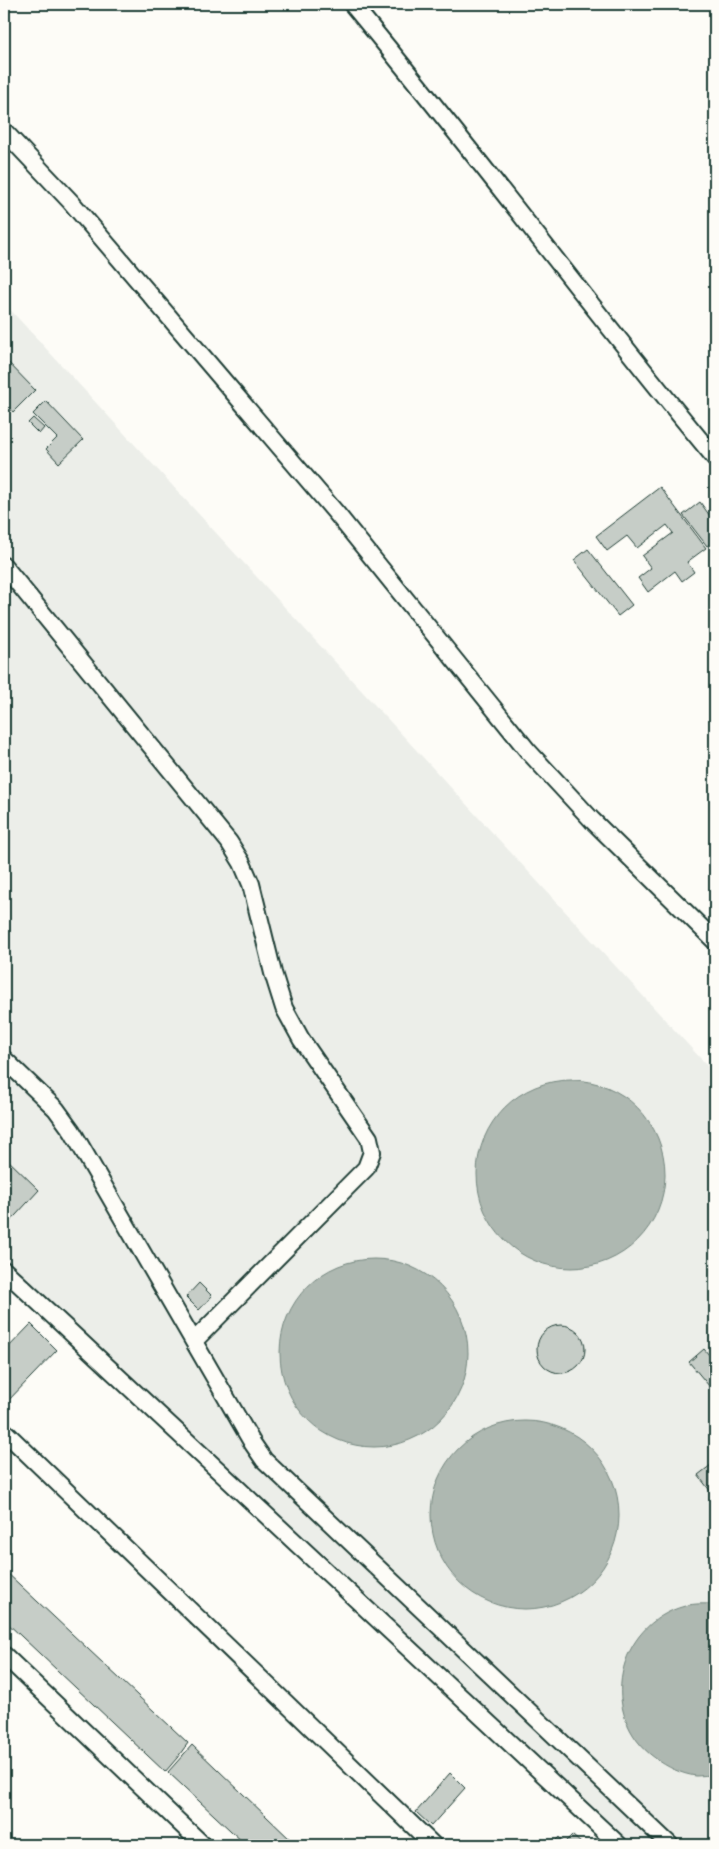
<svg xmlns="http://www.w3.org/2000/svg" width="719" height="1849" font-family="'Indie Flower',sans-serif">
<rect width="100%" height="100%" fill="#fdfcf7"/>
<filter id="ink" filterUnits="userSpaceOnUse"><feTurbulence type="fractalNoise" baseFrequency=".02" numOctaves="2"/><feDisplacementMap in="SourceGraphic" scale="10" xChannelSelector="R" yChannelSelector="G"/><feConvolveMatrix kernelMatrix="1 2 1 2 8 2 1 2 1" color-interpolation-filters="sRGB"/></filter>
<g filter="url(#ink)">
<path fill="#eceee9" d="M4 303 715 1074V1845H621L4 1265Z"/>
<g fill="#aeb8b1" stroke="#75877f">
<circle cx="571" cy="1174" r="94"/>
<circle cx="374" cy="1353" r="94"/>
<circle cx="525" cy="1515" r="94"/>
<path d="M715 1604V1775C709 1775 702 1776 696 1776 681 1774 667 1767 655 1758 597 1716 616 1624 685 1606 694 1603 706 1604 715 1604Z"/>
</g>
<g fill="#c6cdc7" stroke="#1f3d34">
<path d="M4 358 35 390 13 412 4 402Z"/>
<path d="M46 401 83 440 59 463 46 449 57 438 33 414Z"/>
<path d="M33 418 44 428 39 434 28 423Z"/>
<path d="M660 487 706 548 687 562 694 572 682 581 675 571 648 592 638 578 651 568 642 556 673 533 667 525 637 548 627 536 607 551 596 536Z"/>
<path d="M700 502 710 516 715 512V540L707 546 683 515Z"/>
<path d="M588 549 632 605 618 616 574 560Z"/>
<path d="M4 1156 39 1190 4 1228Z"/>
<path d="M199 1283 212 1296 199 1310 186 1297Z"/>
<path d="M31 1324 57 1350 4 1405V1352Z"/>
<circle cx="561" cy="1349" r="24"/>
<path d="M704 1349 715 1362V1393L689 1362Z"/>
<path d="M711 1465 715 1469V1489L711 1492 698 1475Z"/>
<path d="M4 1570 188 1743 177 1758 165 1772 4 1620Z"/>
<path d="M192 1745 292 1841 287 1845H246L168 1772Z"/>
<path d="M450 1773 465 1788 431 1826 416 1812Z"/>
<path d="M572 1835 583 1845H551L559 1837 564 1843Z"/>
</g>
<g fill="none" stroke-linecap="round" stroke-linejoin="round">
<g stroke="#1f3d34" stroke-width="20">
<g id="lane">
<path d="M352 4C476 153 591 309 715 458"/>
<path d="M4 131 71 202 337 514 528 751 592 820 715 941"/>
<path d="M4 566 229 842 242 863 251 884 273 973 284 1008 301 1039 369 1138 372 1152 366 1168 194 1341"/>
<path d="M4 1059 56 1109 72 1131 253 1444 264 1460 670 1845"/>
<path d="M4 1270 619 1845"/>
<path d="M4 1431 433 1845"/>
<path d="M4 1655 203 1845"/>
</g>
</g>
<use href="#lane" stroke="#fdfcf7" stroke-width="16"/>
</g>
</g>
<rect width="719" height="1849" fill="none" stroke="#fdfcf7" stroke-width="20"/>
<rect x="10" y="10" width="699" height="1829" fill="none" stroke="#1f3d34" stroke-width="2" filter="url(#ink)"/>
</svg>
